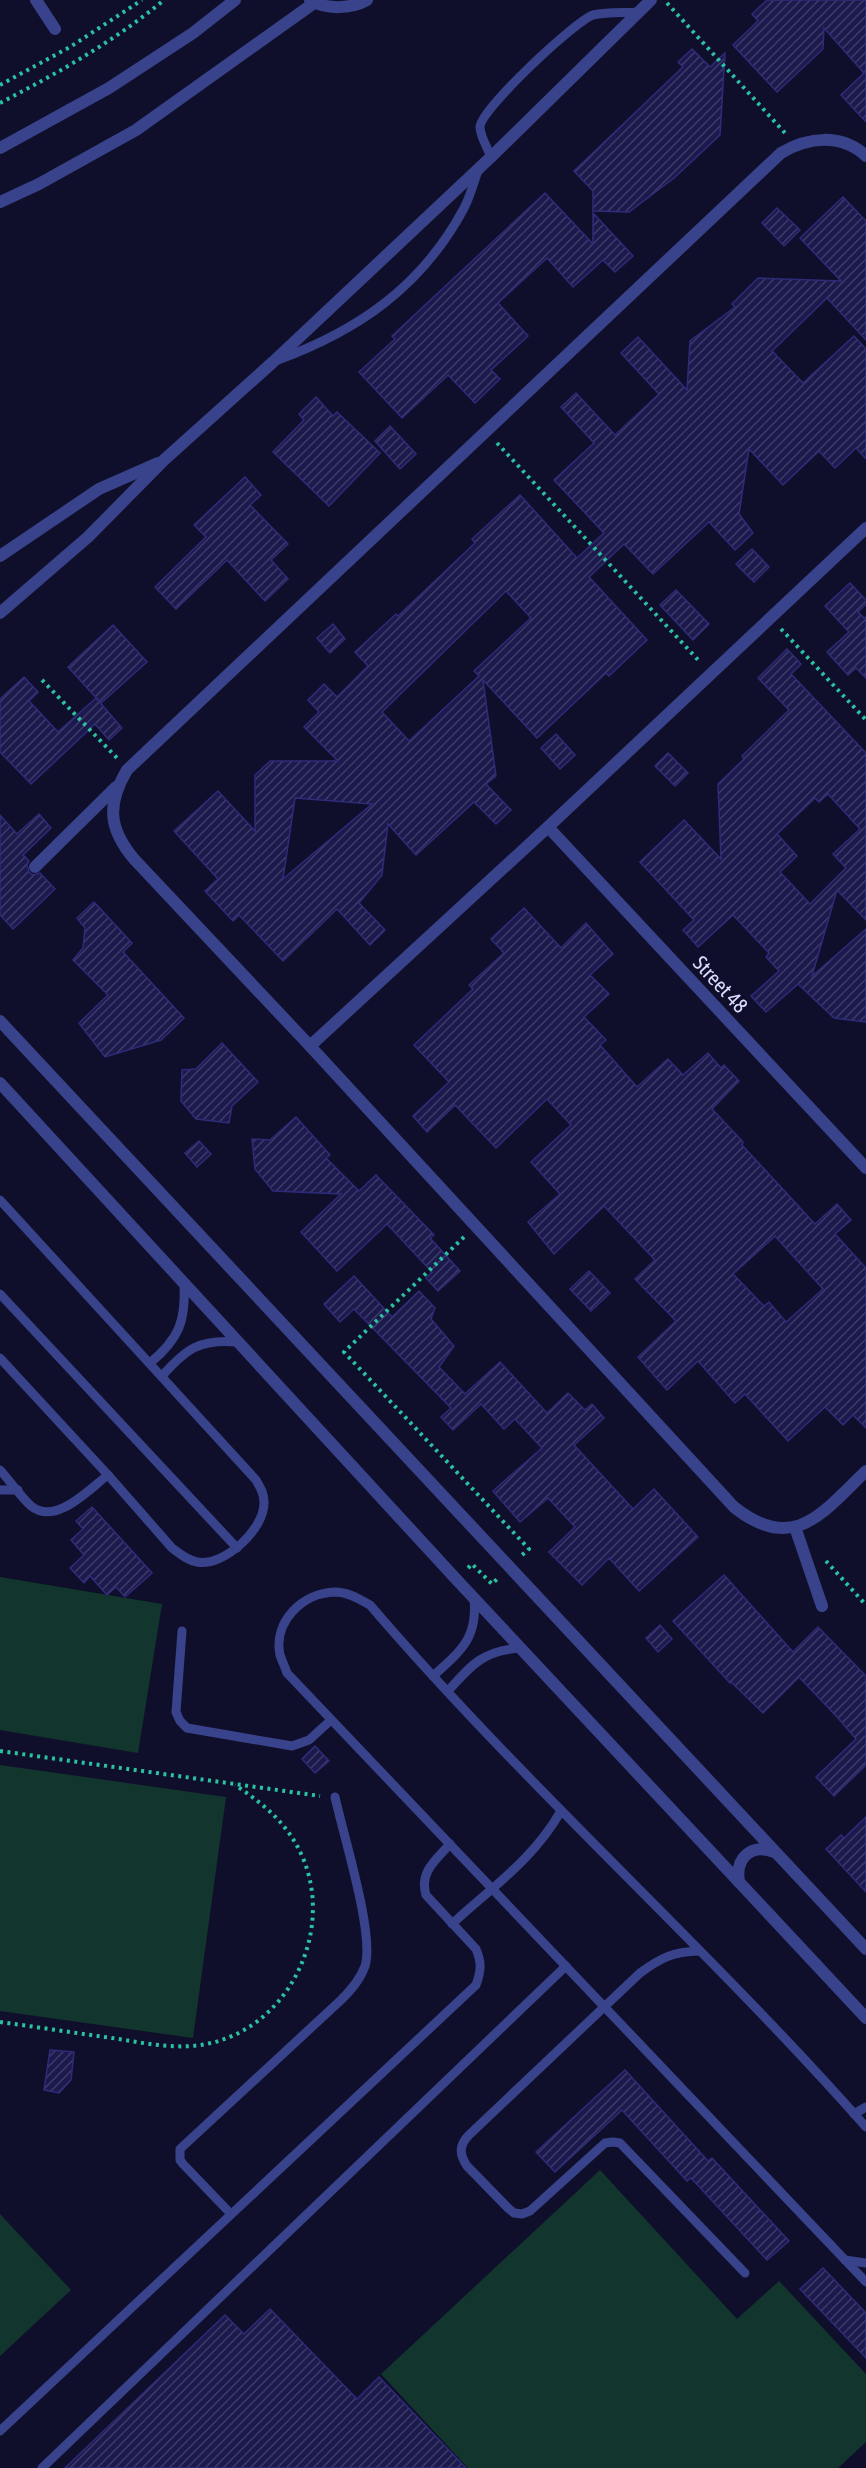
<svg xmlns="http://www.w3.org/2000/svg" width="866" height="2468" font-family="'Asap Condensed',sans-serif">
<defs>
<pattern id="building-hatch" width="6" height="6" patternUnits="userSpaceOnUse" patternTransform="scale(1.5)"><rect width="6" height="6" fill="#1c1a4d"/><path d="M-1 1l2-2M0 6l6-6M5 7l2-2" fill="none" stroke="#3c3b68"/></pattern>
</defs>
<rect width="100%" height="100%" fill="#100f2b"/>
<g fill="#12352e">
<path d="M0 1577 162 1604 138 1753 0 1730Z"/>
<path d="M0 1765 226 1797 193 2038 0 2011Z"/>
<path d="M600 2170 737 2319 779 2281 866 2374V2442L838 2468H468L381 2374Z"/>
<path d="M0 2214 71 2290 0 2356Z"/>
</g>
<g fill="url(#building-hatch)" stroke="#2e2b7a" stroke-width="1.5" fill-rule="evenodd">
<path d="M767 0H866V122L841 95 864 73 824 28 823 49 777 92 733 45 758 21 752 14Z"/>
<path d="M692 49 710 67 725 53 720 135 674 178 629 212 593 211V191L574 171 683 67 678 62Z"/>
<path d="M545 193 593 244V213L633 256 615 272 603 260 573 287 547 258 498 303 528 336 491 370 500 379 475 403 448 375 402 418 359 372 395 339 392 336Z"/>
<path d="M843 197 866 221V340L827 298 772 351 803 383 854 336 866 349V459L856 448 835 468 819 451 783 485 749 449 739 514 753 533 735 550 709 522 653 574 624 544 589 577 647 640 609 676 606 673 537 738 483 680 496 776 486 784 511 810 496 824 474 802 416 855 388 824 382 875 359 903 385 930 370 945 337 909 283 961 239 915 233 921 205 891 218 879 174 831 218 791 255 831V775L270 761H338L304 727 319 712 308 700 324 684 337 697 368 666 355 652 396 614 398 616 475 543 472 539 520 495 577 558 604 533 554 480 594 443 561 407 576 393 615 435 659 394 621 353 638 337 687 390 690 341 735 307 732 304 758 278 841 281 800 238ZM506 591 531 618 474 671 479 676 409 741 382 712ZM295 798 372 804 283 879Z"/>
<path d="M777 208 800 230 784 246 762 223Z"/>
<path d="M316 397 333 416 337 412 380 453 329 506 273 452 304 420 299 414Z"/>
<path d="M390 426 416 454 400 469 375 441Z"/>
<path d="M245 477 261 495 250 505 288 544 271 560 288 579 265 601 227 560 176 609 155 587 206 537 194 525Z"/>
<path d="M752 549 769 567 754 582 736 564Z"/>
<path d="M850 583 866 600V604L858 612 864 618 866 617V678L856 668 848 675 827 652 849 632 825 606Z"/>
<path d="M676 590 709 624 693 640 660 605Z"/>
<path d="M333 624 345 639 330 653 317 638Z"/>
<path d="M113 625 147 662 101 703 68 667Z"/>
<path d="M787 649 801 664 791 674 866 753V920L837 890 812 976 866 929V1022L834 1018 798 984 766 1012 751 996 779 971 766 957 769 953 733 915 698 947 683 930 694 920 640 862 684 820 721 859 718 784 744 759 742 756 789 710 758 678ZM828 794 860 829 833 854 846 868 810 904 780 872 797 856 777 834 815 798 819 802Z"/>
<path d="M24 677 38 692 29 701 58 732 96 698 122 728 109 740 95 724 31 784 0 752V699Z"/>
<path d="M556 734 575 755 560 769 541 748Z"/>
<path d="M668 753 688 773 675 786 655 766Z"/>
<path d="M39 814 51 828 23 855 29 861 27 865 29 872 33 875 40 873 55 889 13 929 0 915V815L17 834Z"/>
<path d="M94 902 132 943 123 952 184 1018 161 1040 105 1057 79 1023 108 995 73 960 83 948 85 928 77 918Z"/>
<path d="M524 908 561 948 586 923 613 954 590 975 609 994 584 1017 606 1040 600 1045 637 1087 668 1059 683 1075 708 1053 721 1068 724 1065 739 1081 712 1109 743 1142 742 1145 815 1224 837 1204 851 1220 835 1234 866 1268V1428L853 1415 843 1425 825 1407 788 1441 745 1394 735 1403 698 1361 667 1390 638 1357 676 1321 635 1279 655 1260 604 1206 554 1254 528 1222 560 1194 531 1162 571 1125 547 1099 496 1148 455 1105 427 1132 413 1116 449 1082 414 1045 473 989 469 985 504 953 491 939ZM775 1236 823 1289 786 1322 769 1302 764 1306 733 1274Z"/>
<path d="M222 1043 258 1082 232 1106 229 1123 196 1119 181 1101 182 1070 196 1069Z"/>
<path d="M296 1117 330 1155 326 1158 359 1191 376 1175 434 1235 430 1238 460 1271 438 1291 426 1278 432 1272 387 1224 337 1271 301 1232 341 1194 273 1191 255 1169 252 1139 270 1140Z"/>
<path d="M199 1141 211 1154 197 1167 185 1153Z"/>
<path d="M589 1271 610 1293 591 1311 570 1289Z"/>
<path d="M354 1276 392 1317 419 1291 435 1308 431 1319 454 1346 439 1367 465 1394 500 1362 547 1413 568 1393 585 1410 592 1404 604 1418 574 1445 633 1509 654 1489 698 1537 639 1591 609 1558 582 1585 549 1552 575 1527 548 1498 520 1522 493 1491 542 1448 515 1419 504 1429 481 1404 453 1430 441 1417 451 1408 354 1309 340 1322 324 1304Z"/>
<path d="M92 1507 152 1573 125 1597 116 1587 107 1595 90 1576 84 1583 70 1568 84 1555 71 1540 83 1529 76 1521Z"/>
<path d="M724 1575 793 1652 818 1627 866 1676V1765L834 1796 816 1777 856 1739 838 1718 799 1677 763 1713 731 1682 730 1683 673 1621Z"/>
<path d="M660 1625 672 1639 658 1652 646 1638Z"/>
<path d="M315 1746 329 1761 315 1773 302 1759Z"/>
<path d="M866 1817V1892L826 1849 841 1835 844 1838Z"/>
<path d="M50 2050 74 2052 71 2080 59 2093 44 2090Z"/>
<path d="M625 2070 708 2161 712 2158 789 2241 767 2260 691 2178 687 2181 622 2110 555 2172 536 2152Z"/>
<path d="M823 2268 866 2313V2358L800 2289Z"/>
<path d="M270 2309 357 2399 379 2377 466 2468H65L225 2315 244 2334Z"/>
</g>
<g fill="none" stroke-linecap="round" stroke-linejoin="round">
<g stroke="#2ac2a0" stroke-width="4" stroke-dasharray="3 4.5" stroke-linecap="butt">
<path d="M667 3 785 133"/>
<path d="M0 85 70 47 142 0"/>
<path d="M0 103C58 73 113 42 164 0"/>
<path d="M497 443 700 662"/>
<path d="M781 629 866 720"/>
<path d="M42 680 117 758"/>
<path d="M464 1237 344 1352 529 1549 522 1555"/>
<path d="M826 1561 866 1605"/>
<path d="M468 1568 472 1564 492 1584 497 1579"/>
<path d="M0 1751 320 1796"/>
<path d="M0 2022C37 2027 75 2033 112 2038 145 2043 178 2051 211 2043 290 2025 335 1930 302 1856 288 1824 264 1804 235 1785"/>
</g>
<g stroke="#38438c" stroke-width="9">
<path d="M491 157C488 149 480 136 480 127 480 110 575 21 593 15 607 12 625 13 639 12"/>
<path d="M278 360C359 330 421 287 463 210 470 198 473 184 478 171"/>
<path d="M0 1200 256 1480C260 1487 264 1493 264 1502 265 1529 224 1567 197 1562 187 1560 180 1554 172 1548L108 1475 0 1358"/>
<path d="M0 1294 237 1548"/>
<path d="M150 1363C179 1339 186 1321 184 1284"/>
<path d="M162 1376C186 1349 199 1339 237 1342"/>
<path d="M0 1470C10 1481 20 1496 31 1506 56 1526 89 1489 108 1475"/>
<path d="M0 1490H18"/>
<path d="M182 1631 176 1712 180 1721 187 1728 292 1746 309 1740 331 1720"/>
<path d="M433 1676C461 1651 478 1638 474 1598"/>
<path d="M448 1691C472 1664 484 1650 522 1648"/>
<path d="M452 1924C493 1886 532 1861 561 1811"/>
<path d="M699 1951C673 1952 662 1957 640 1973L469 2135C459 2145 459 2154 467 2166L508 2208 514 2213 522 2214 530 2211 605 2143 613 2142 620 2143 745 2273"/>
<path d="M854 2114 866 2107"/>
<path d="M866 2127C707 1947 526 1787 370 1605 359 1599 348 1592 335 1592 302 1593 273 1622 280 1655 282 1661 285 1667 287 1673L866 2282"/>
<path d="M231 2214 183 2164 180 2160V2149L341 2000C351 1990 360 1980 365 1966 375 1935 343 1834 335 1797"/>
<path d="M845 2260 866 2263"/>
<path d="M0 2431 476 1985C481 1971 482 1963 476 1949L426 1895C419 1872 436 1860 450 1844"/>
<path d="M42 2468 566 1966"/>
</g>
<g stroke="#38438c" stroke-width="12">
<path d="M36 0 55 29"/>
<path d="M866 156C841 133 808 137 781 153L127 770C107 804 108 828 134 859L310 1046 734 1507C794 1555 823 1512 866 1471"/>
<path d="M548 827 866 1168"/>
<path d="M35 867 116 787"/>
<path d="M0 1021 866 1949"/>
<path d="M310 1046 548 827 866 528"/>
<path d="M0 1083 456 1579 866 2018"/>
<path d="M795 1527 822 1606"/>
<path d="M739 1882C735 1858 751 1843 774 1852"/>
</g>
<g stroke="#38438c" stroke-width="12">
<path d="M310 0C326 10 351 9 367 0"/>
<path d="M0 148 109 88 193 33 235 0"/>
<path d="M0 202 39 184 136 130 314 3"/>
<path d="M0 556 99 489 158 463"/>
<path d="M0 613 88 537 164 460 273 362 491 157 651 0"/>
</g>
</g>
<g text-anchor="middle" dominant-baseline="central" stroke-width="6" stroke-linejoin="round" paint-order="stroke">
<g font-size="21" fill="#d9dbff" stroke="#100f2b">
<text transform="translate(721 984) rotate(47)">Street 48</text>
</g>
</g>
</svg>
